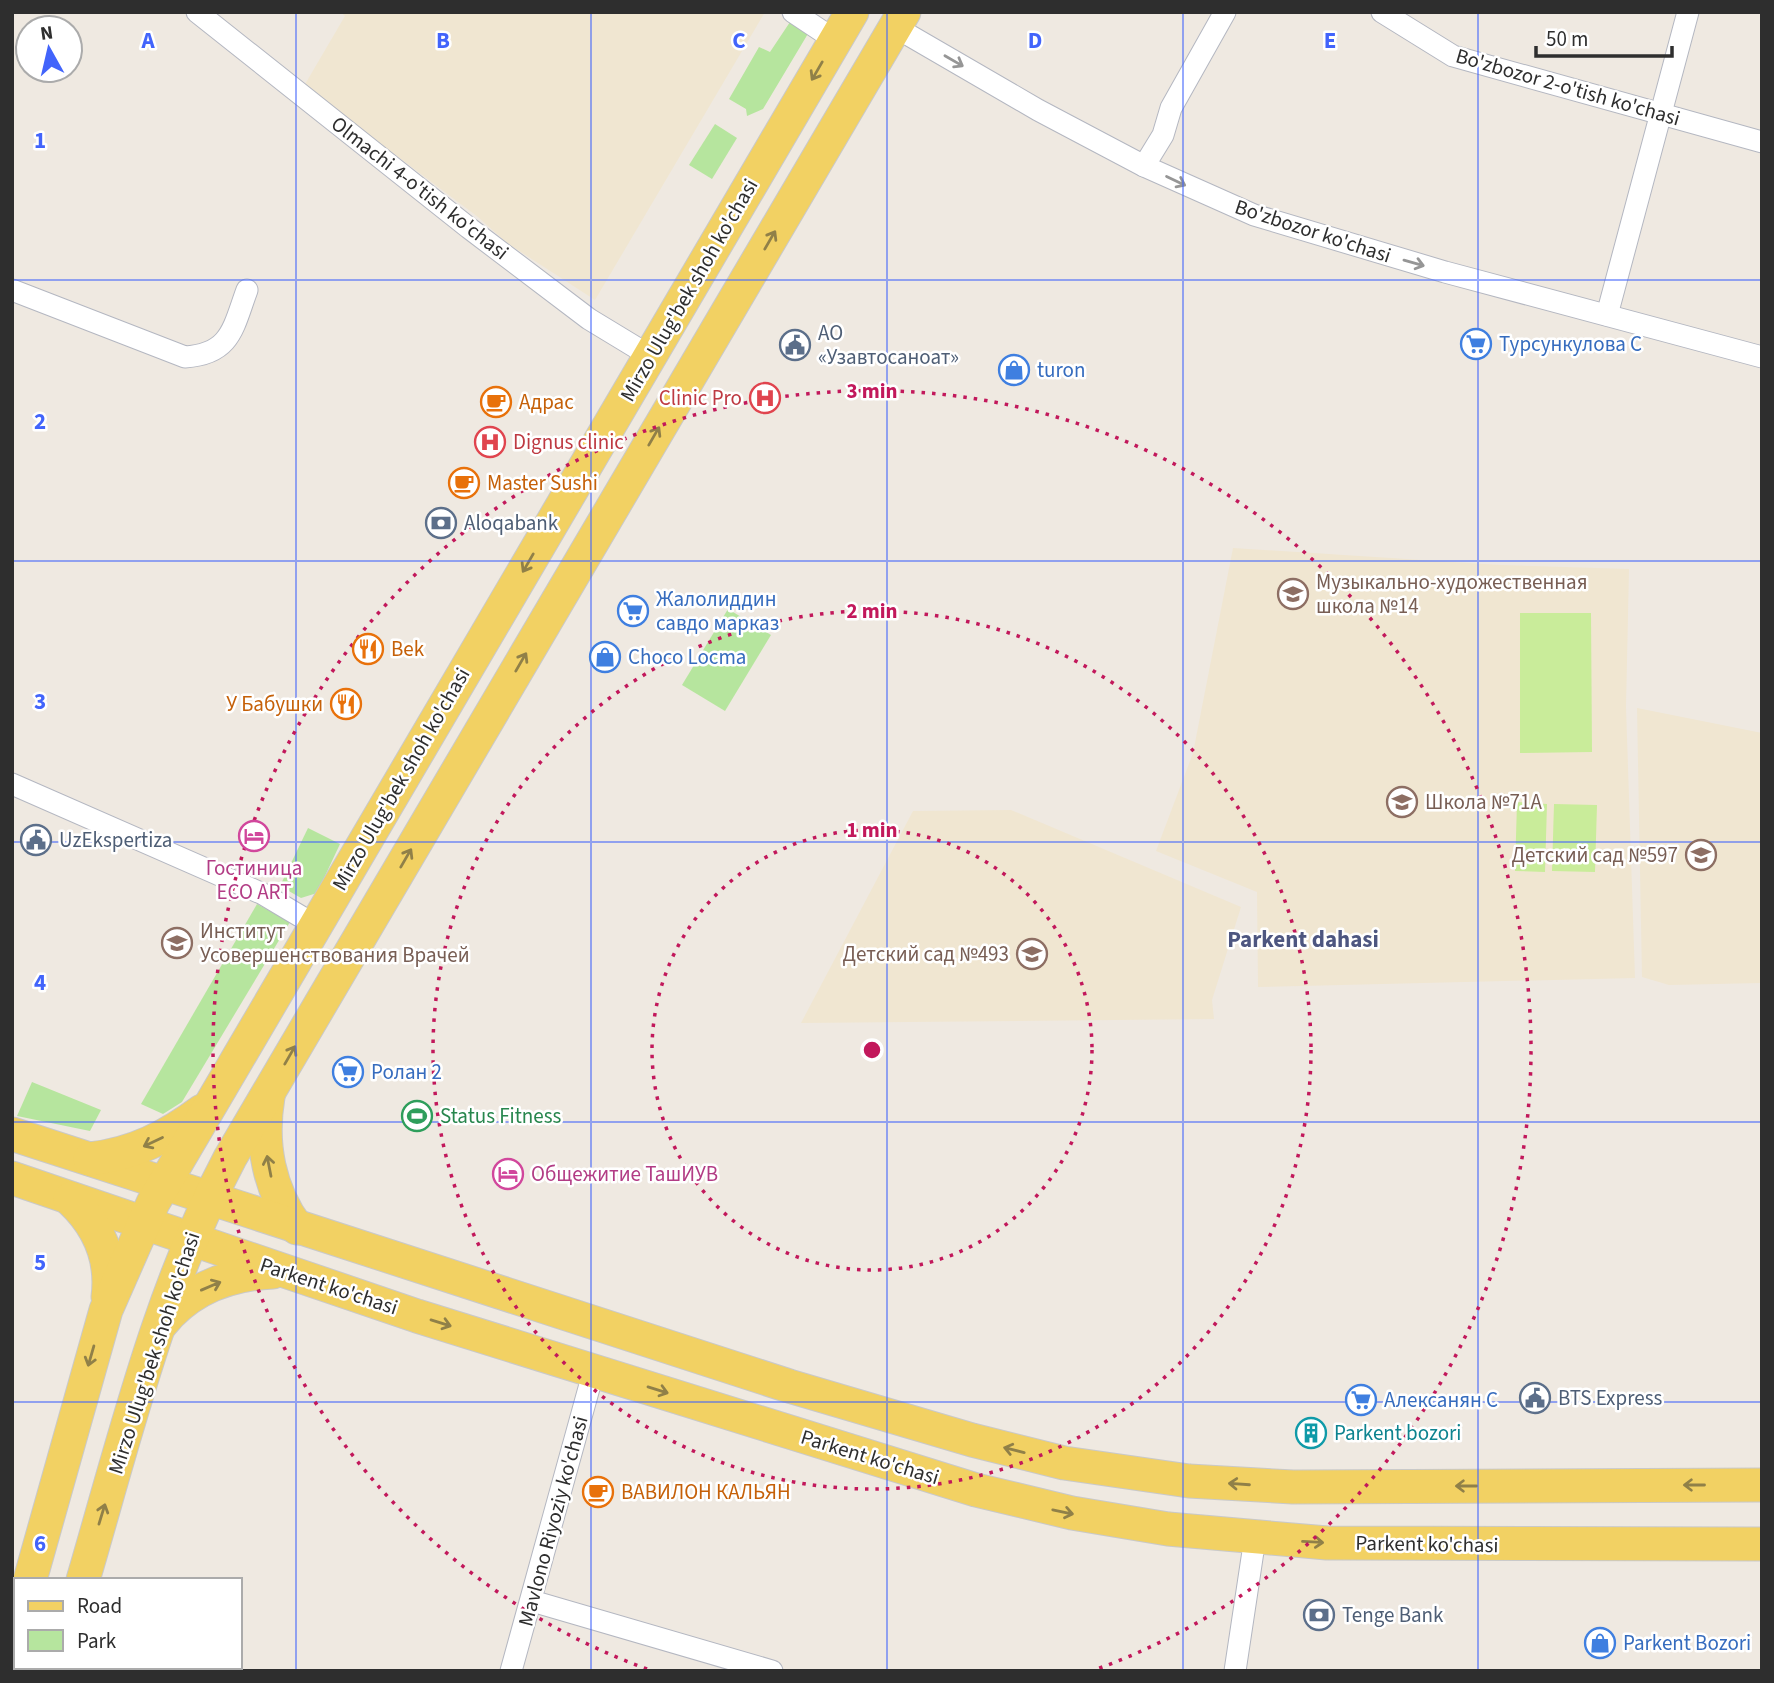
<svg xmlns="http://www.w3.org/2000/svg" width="1774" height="1683" font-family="'Source Sans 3',sans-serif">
<rect width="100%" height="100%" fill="#efe9e1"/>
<g fill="#f0e6d1">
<path d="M340 12H765L595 300 507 243 478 217 304 86 345 16Z"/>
<path d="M1233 548 1500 565 1629 569 1626 707 1635 978 1258 987 1257 892 1156 851 1193 753Z"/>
<path d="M1637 708 1762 733V983L1669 985 1642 977Z"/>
<path d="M1011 810 1241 907 1212 1000 1214 1019 801 1023 913 811Z"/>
</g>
<g fill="#b6e59e">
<path d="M790 22 809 32 763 109 747 116 746 109 729 99 759 47 770 52Z"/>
<path d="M715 124 737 138 712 179 689 165Z"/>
<path d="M728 609 771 635 725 711 682 685Z"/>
<path d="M308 828 340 844 317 893 301 898 280 886Z"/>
<path d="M257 904 290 922 182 1102 163 1114 141 1104Z"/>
<path d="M32 1082 101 1110 90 1131 17 1116Z"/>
</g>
<g fill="#c9ec9a">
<path d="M1520 613H1591L1592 752 1520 753Z"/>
<path d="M1517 802 1547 804 1545 872 1515 871Z"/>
<path d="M1554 804 1597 805 1595 872 1552 871Z"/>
</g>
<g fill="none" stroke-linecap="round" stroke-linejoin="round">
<g stroke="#b4b7c1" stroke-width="23">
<g id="minor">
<path d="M197 12 469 228 589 319 650 356"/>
<path d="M793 12 835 40"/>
<path d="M1382 12 1453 56 1762 142"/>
<path d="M895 27 1038 110 1144 166 1254 215 1445 272 1762 357"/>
<path d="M1144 166 1163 135 1171 108 1225 12"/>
<path d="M12 290 185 357C231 354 233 328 247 290"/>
<path d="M1607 315 1688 12"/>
<path d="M12 784 263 894 315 925"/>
<path d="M532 1601 772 1671"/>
<path d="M511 1671 594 1370"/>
<path d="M1235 1671 1255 1538"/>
</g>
</g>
<g stroke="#c9c9c9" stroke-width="35">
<g id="primary">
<path d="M268 1097C260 1144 269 1190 297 1228"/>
<path d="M12 1134 789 1386 972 1440 1064 1463 1189 1481 1293 1487 1762 1485"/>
<path d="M90 1159C134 1154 167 1137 202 1111"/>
<path d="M12 1178 417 1316 976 1490 1072 1513 1168 1529 1327 1543 1762 1544"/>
<path d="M70 1199C98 1225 113 1257 108 1297"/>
<path d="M161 1324C189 1289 229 1274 273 1272"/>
<path d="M30 1580 106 1310 153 1203 852 12"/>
<path d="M83 1580C125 1437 160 1290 230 1158L904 12"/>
<path d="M12 1639 16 1627"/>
<path d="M55 1671 56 1667"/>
</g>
</g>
<use href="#minor" stroke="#fff" stroke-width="21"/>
<use href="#primary" stroke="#f2d163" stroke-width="33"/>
</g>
<defs><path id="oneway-shaft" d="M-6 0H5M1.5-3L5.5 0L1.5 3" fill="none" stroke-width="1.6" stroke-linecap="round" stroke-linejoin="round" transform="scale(1.75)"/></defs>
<g stroke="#969696">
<use href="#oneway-shaft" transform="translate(954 61) rotate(30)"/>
<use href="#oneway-shaft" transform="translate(1176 181) rotate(26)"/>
<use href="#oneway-shaft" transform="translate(1414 263) rotate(16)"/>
</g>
<g stroke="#908048">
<use href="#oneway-shaft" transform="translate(817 71) rotate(120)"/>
<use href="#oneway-shaft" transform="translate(770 240) rotate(-60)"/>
<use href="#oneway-shaft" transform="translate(654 436) rotate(-60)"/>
<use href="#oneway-shaft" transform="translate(528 563) rotate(120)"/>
<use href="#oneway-shaft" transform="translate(521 662) rotate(-60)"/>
<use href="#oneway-shaft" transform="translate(406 858) rotate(-60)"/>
<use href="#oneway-shaft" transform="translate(290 1055) rotate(-60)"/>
<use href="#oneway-shaft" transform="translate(153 1142) rotate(155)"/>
<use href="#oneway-shaft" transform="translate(269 1166) rotate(-101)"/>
<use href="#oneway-shaft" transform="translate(211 1286) rotate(-23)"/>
<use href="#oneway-shaft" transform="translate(441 1323) rotate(17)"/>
<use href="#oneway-shaft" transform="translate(91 1356) rotate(106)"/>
<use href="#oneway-shaft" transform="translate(658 1390) rotate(17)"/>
<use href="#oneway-shaft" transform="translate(1014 1450) rotate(-166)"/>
<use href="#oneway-shaft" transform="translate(1239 1484) rotate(-176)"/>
<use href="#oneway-shaft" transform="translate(1694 1485) rotate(180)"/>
<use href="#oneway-shaft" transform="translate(1466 1486) rotate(180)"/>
<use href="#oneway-shaft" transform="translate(1063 1512) rotate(12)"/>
<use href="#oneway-shaft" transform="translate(102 1514) rotate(-73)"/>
<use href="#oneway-shaft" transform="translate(1313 1542) rotate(3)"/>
</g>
<path fill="none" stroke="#4264fb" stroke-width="2" stroke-opacity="0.55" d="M296 12V1671M591 12V1671M887 12V1671M1183 12V1671M1478 12V1671M12 280H1762M12 561H1762M12 842H1762M12 1122H1762M12 1402H1762"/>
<g fill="none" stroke="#c2185b" stroke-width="3.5" stroke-dasharray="3.5 7">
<circle cx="872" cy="1050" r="220"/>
<circle cx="872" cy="1050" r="439"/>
<path d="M647 1669A659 659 0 1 1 1097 1669"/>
</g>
<defs>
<g id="supermarket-ring" transform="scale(1.575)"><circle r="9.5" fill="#fff" stroke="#3f7fe0" stroke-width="1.5"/><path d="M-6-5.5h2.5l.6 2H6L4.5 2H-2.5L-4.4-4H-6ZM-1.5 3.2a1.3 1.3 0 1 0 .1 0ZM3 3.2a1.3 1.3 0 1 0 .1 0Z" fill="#3f7fe0"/></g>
<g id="civic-ring" transform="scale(1.575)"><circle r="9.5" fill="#fff" stroke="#5c6f8a" stroke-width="1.5"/><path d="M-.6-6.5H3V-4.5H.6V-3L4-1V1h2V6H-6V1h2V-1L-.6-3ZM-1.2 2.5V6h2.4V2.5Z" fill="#5c6f8a"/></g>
<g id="shop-ring" transform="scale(1.575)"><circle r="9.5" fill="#fff" stroke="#3f7fe0" stroke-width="1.5"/><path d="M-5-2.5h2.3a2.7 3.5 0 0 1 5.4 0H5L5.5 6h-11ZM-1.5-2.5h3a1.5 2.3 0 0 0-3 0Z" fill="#3f7fe0"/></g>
<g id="hospital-ring" transform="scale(1.575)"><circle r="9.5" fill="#fff" stroke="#e0444e" stroke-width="1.5"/><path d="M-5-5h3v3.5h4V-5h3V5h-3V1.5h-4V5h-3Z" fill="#e0444e"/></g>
<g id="cafe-ring" transform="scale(1.575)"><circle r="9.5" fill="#fff" stroke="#e8710a" stroke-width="1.5"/><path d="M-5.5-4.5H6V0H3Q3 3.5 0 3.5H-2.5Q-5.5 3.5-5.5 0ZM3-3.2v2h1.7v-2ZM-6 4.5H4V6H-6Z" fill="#e8710a"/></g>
<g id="bank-ring" transform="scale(1.575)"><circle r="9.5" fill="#fff" stroke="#5c6f8a" stroke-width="1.5"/><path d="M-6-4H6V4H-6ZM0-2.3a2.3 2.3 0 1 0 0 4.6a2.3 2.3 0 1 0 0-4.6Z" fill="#5c6f8a"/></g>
<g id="school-ring" transform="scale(1.575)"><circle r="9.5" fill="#fff" stroke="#8d6e63" stroke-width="1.5"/><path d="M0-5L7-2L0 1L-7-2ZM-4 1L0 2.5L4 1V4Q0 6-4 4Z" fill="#8d6e63"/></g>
<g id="restaurant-ring" transform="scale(1.575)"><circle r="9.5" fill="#fff" stroke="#e8710a" stroke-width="1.5"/><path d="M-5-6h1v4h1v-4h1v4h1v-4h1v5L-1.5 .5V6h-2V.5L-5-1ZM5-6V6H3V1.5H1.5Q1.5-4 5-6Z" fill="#e8710a"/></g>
<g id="hotel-ring" transform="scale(1.575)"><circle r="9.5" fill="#fff" stroke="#d1479c" stroke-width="1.5"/><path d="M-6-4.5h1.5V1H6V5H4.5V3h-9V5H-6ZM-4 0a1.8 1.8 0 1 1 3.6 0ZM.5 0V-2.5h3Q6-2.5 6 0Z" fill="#d1479c"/></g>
<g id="university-ring" transform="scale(1.575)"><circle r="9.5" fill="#fff" stroke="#8d6e63" stroke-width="1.5"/><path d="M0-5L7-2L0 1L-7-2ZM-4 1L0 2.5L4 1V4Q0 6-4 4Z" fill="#8d6e63"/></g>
<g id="stadium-ring" transform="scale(1.575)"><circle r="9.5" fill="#fff" stroke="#2e9e5b" stroke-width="1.5"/><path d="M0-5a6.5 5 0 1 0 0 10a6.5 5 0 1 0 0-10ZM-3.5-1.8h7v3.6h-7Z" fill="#2e9e5b"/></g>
<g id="building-ring" transform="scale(1.575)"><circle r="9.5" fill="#fff" stroke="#0f9aa8" stroke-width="1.5"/><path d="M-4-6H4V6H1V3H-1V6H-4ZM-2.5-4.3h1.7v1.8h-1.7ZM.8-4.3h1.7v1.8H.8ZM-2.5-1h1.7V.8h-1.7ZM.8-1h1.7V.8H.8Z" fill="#0f9aa8"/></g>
</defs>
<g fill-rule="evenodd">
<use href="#supermarket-ring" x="1476" y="344"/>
<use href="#civic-ring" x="795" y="345"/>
<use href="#shop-ring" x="1014" y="370"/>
<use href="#hospital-ring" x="765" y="398"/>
<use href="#cafe-ring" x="496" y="402"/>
<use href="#hospital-ring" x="490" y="442"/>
<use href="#cafe-ring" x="464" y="483"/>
<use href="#bank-ring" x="441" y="523"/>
<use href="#school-ring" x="1293" y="594"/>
<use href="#supermarket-ring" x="633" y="611"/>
<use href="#restaurant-ring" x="368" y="649"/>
<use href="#shop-ring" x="605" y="657"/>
<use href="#restaurant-ring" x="346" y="704"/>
<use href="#school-ring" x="1402" y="802"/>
<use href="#hotel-ring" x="254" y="836"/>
<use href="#civic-ring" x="36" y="840"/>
<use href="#school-ring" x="1701" y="855"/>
<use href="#university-ring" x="177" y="943"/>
<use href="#school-ring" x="1032" y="954"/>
<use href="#supermarket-ring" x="348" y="1072"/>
<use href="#stadium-ring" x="417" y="1116"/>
<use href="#hotel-ring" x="508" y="1174"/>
<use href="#civic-ring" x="1535" y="1398"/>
<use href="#supermarket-ring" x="1361" y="1400"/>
<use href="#building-ring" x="1311" y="1433"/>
<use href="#cafe-ring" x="598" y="1492"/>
<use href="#bank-ring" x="1319" y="1615"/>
<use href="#shop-ring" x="1600" y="1643"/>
</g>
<g text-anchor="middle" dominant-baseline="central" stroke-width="5" stroke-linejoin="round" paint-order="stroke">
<g font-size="21" fill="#2e2e2e" stroke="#fff">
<text transform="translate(1568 87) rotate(16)">Bo'zbozor 2-o'tish ko'chasi</text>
<text transform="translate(420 188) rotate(38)">Olmachi 4-o'tish ko'chasi</text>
<text transform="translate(1313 231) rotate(18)">Bo'zbozor ko'chasi</text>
<text transform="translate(689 290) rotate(-60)">Mirzo Ulug'bek shoh ko'chasi</text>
<text transform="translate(401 779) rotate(-60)">Mirzo Ulug'bek shoh ko'chasi</text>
<text transform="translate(329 1286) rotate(18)">Parkent ko'chasi</text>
<text transform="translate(154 1353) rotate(-72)">Mirzo Ulug'bek shoh ko'chasi</text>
<text transform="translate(870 1457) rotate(17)">Parkent ko'chasi</text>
<text transform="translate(553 1521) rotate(-75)">Mavlono Riyoziy ko'chasi</text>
<text transform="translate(1427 1544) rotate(1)">Parkent ko'chasi</text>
</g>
<g font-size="21" fill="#4e5e75" stroke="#fff" text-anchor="start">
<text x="818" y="333">АО<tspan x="818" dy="24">«Узавтосаноат»</tspan></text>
<text x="464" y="523">Aloqabank</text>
<text x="59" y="840">UzEkspertiza</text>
<text x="1558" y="1398">BTS Express</text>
<text x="1342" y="1615">Tenge Bank</text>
</g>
<g font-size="21" fill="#366cbe" stroke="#fff" text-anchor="start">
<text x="1499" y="344">Турсункулова С</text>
<text x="1037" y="370">turon</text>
<text x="656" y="599">Жалолиддин<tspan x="656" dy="24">савдо марказ</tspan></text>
<text x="628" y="657">Choco Locma</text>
<text x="371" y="1072">Ролан 2</text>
<text x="1384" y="1400">Алексанян С</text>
<text x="1623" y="1643">Parkent Bozori</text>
</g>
<g font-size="21" fill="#be3a42" stroke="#fff" text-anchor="end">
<text x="742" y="398">Clinic Pro</text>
<text x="513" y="442" text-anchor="start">Dignus clinic</text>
</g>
<g font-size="21" fill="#c56008" stroke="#fff" text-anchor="start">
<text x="519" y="402">Адрас</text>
<text x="487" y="483">Master Sushi</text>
<text x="391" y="649">Bek</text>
<text x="323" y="704" text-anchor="end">У Бабушки</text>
<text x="621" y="1492">ВАВИЛОН КАЛЬЯН</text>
</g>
<g font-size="21" fill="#785e54" stroke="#fff" text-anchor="start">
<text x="1316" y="582">Музыкально-художественная<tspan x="1316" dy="24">школа №14</tspan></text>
<text x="1425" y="802">Школа №71А</text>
<text x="1678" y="855" text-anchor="end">Детский сад №597</text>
<text x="200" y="931">Институт<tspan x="200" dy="24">Усовершенствования Врачей</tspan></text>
<text x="1009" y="954" text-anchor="end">Детский сад №493</text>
</g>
<g font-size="21" fill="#b23c85" stroke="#fff">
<text x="254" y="868">Гостиница<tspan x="254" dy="24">ECO ART</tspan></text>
<text x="531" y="1174" text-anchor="start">Общежитие ТашИУВ</text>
</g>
<g font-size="21" fill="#27864d" stroke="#fff" text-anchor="start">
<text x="440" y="1116">Status Fitness</text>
</g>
<g font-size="21" fill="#0d838f" stroke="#fff" text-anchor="start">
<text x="1334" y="1433">Parkent bozori</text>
</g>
<g font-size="23" font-weight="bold" fill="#4d5680" stroke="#fff">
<text x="1303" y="939">Parkent dahasi</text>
</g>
</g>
<g font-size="23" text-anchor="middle" font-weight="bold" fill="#4264fb" stroke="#fff" stroke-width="5" stroke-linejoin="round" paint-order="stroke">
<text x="148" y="48">A</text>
<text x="443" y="48">B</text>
<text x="739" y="48">C</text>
<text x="1035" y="48">D</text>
<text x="1330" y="48">E</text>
<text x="40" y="148">1</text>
<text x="40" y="429">2</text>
<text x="40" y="709">3</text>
<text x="40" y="990">4</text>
<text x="40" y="1270">5</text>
<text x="40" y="1551">6</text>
</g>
<circle cx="872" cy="1050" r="10" fill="#c2185b" stroke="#fff" stroke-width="3.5"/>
<g font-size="21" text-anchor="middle" font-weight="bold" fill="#c2185b" stroke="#fff" stroke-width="5" stroke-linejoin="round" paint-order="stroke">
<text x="872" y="398">3 min</text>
<text x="872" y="618">2 min</text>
<text x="872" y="837">1 min</text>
</g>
<rect width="1774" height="1683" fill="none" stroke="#2e2e2e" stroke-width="28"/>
<rect x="14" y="1578" width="228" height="91" fill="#ffffff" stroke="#ababab" stroke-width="2"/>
<rect x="28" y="1601" width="35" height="10" fill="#f2d163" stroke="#ababab" stroke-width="2"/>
<text x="77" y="1613" font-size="21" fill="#2e2e2e">Road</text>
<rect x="28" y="1630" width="35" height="21" fill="#b6e59e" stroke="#ababab" stroke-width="2"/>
<text x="77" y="1648" font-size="21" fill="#2e2e2e">Park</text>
<g transform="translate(49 49) rotate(352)"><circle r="33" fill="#ffffff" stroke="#ababab" stroke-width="2"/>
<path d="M0-5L12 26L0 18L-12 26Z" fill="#4264fb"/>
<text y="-10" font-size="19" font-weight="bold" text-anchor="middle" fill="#2e2e2e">N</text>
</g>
<path d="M1536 46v10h136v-10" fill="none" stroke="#2e2e2e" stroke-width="3.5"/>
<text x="1546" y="46" font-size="21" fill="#2e2e2e" stroke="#ffffff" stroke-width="5" paint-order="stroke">50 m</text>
</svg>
